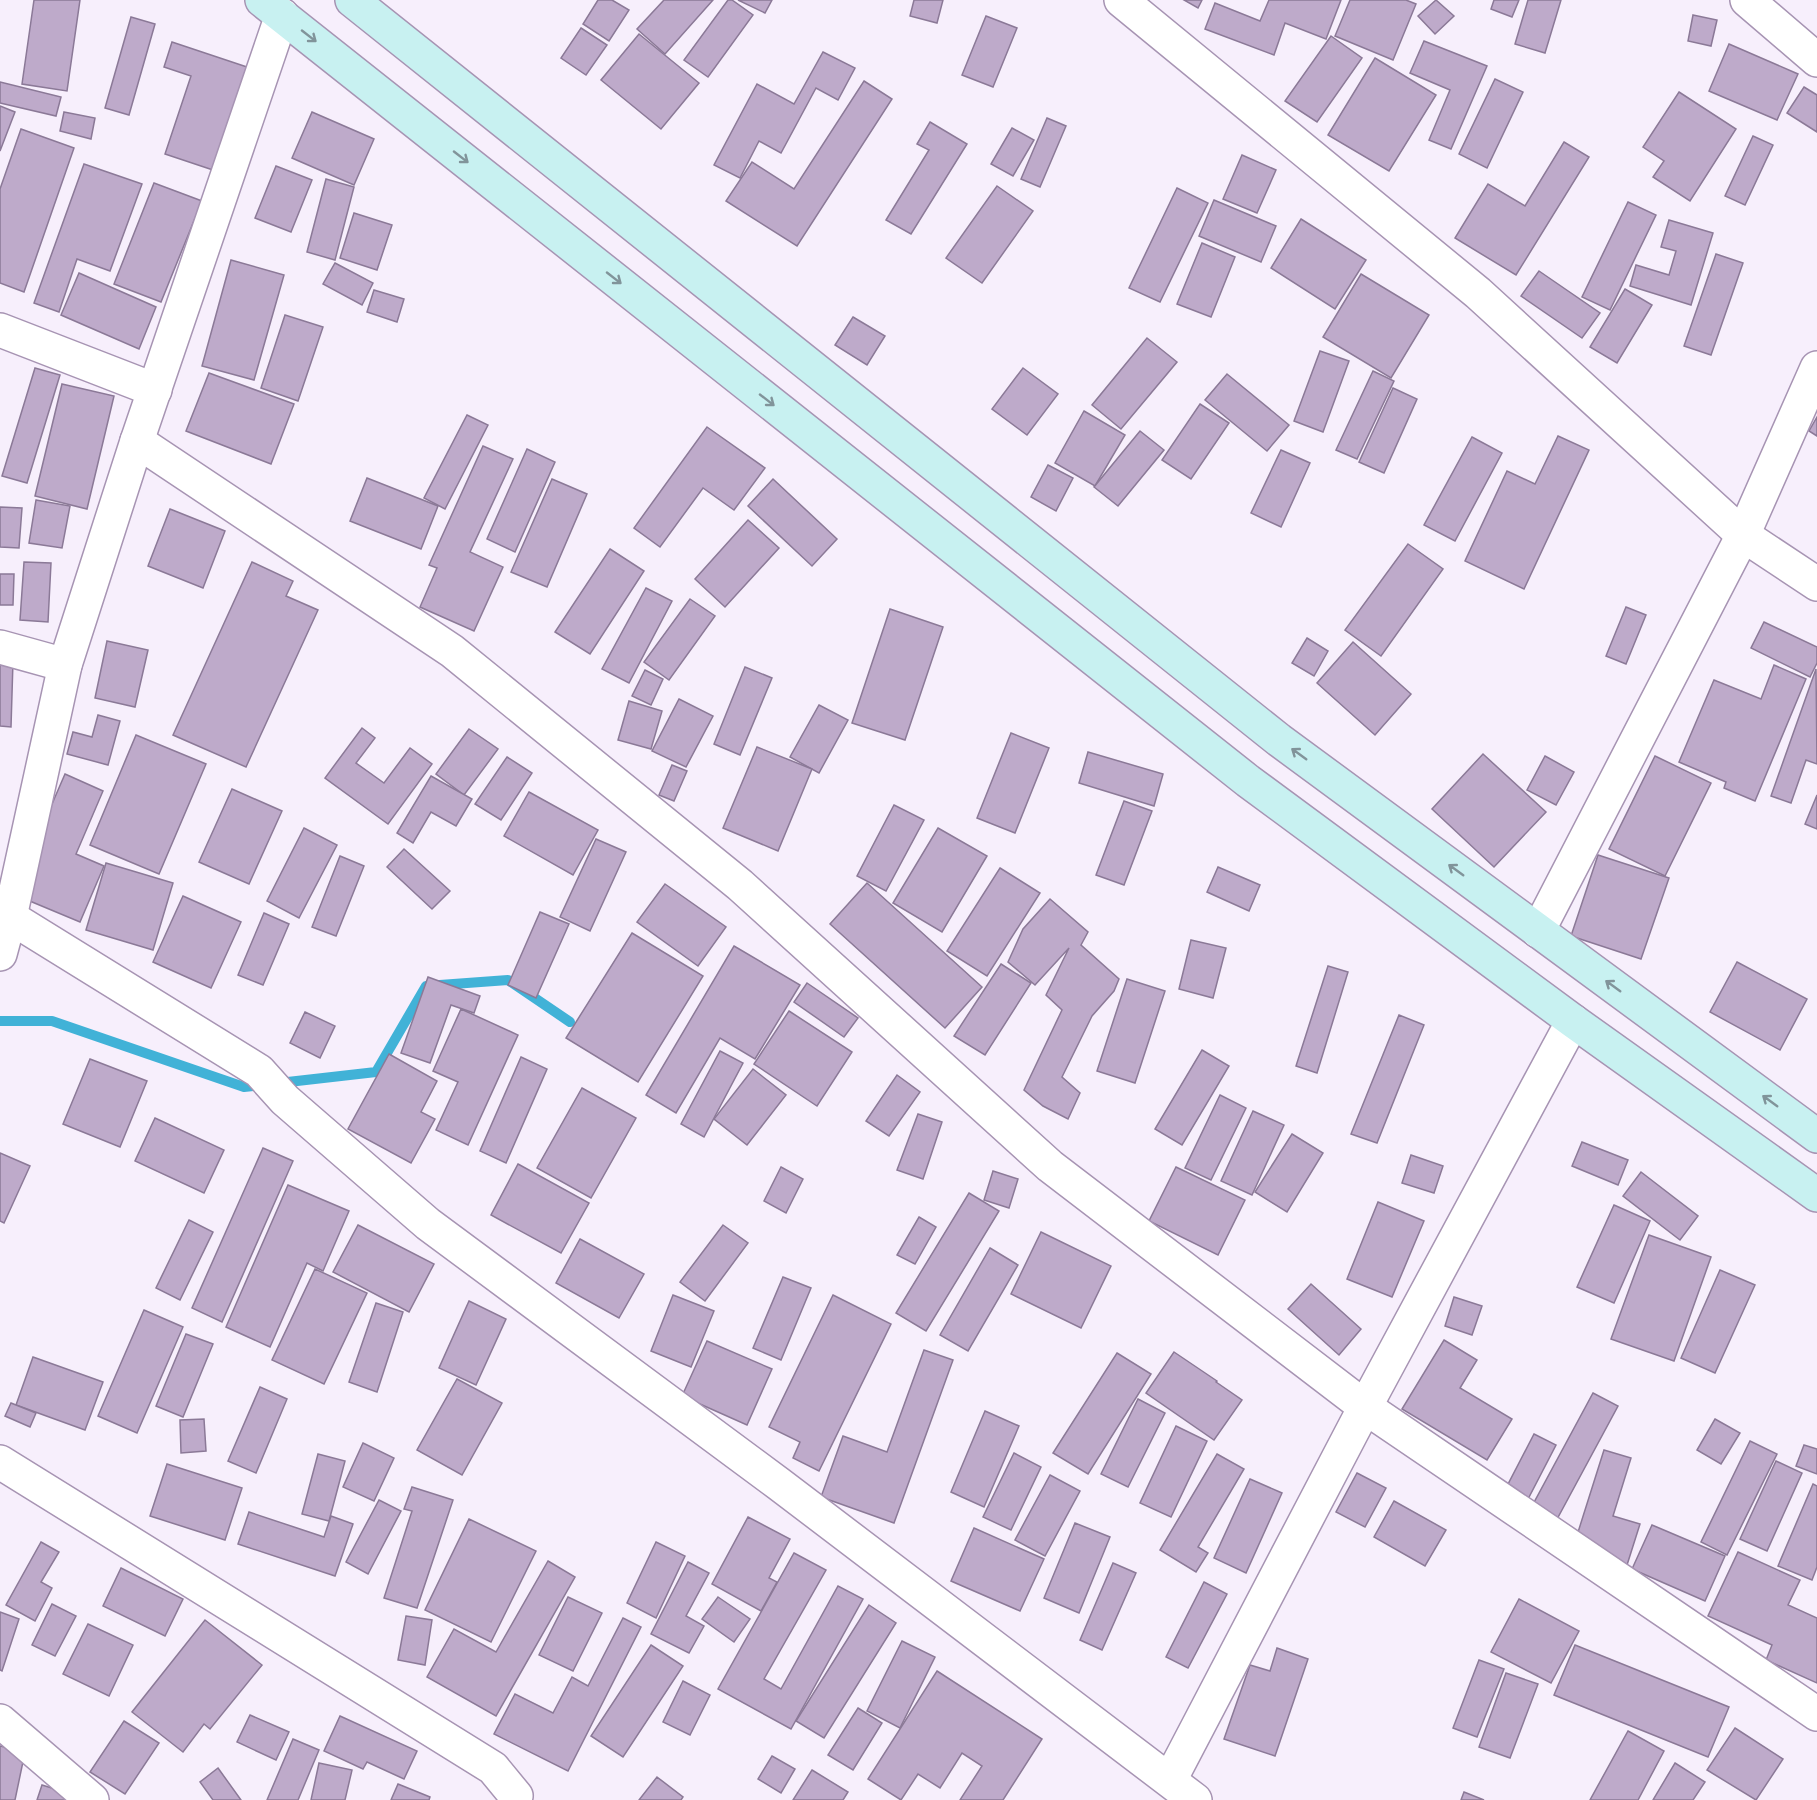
<svg xmlns="http://www.w3.org/2000/svg" width="1817" height="1800" font-family="Roboto,sans-serif">
<rect width="100%" height="100%" fill="#f7effc"/>
<g fill="none" stroke-linecap="round" stroke-linejoin="round">
<path stroke="#41b2d7" stroke-width="10" d="M0 1021H52L244 1087 376 1072 426 986 508 980 570 1022"/>
</g>
<g fill="#beaaca" stroke="#8b7997" stroke-width="1.5">
<path d="M34 0H80L67 91 22 84Z"/>
<path d="M598 0H612L629 10 609 41 583 24Z"/>
<path d="M664 0H713L665 54 637 29Z"/>
<path d="M728 0H732L753 15 708 77 684 60Z"/>
<path d="M738 0H772L765 13Z"/>
<path d="M914 0H943L937 23 910 16Z"/>
<path d="M1184 0H1202L1198 8Z"/>
<path d="M1269 0H1341L1326 39 1285 23 1274 55 1205 29 1215 3 1260 21Z"/>
<path d="M1350 0H1406L1416 4 1393 60 1335 36Z"/>
<path d="M1436 0 1454 16 1435 34 1418 16Z"/>
<path d="M1494 0H1519L1512 17 1491 9Z"/>
<path d="M1528 0H1561L1545 53 1515 44Z"/>
<path d="M1693 15 1717 20 1711 46 1688 41Z"/>
<path d="M986 16 1017 28 993 87 962 75Z"/>
<path d="M131 17 155 24 129 115 105 108Z"/>
<path d="M581 28 607 45 586 75 561 58Z"/>
<path d="M639 34 699 83 661 129 601 80Z"/>
<path d="M1331 36 1362 58 1317 122 1285 101Z"/>
<path d="M1424 41 1487 66 1451 149 1429 140 1450 90 1410 73Z"/>
<path d="M172 42 250 68 216 171 165 154 191 76 164 67Z"/>
<path d="M1729 44 1798 74 1777 120 1709 91Z"/>
<path d="M823 52 855 68 838 100 816 88 781 153 759 141 740 178 714 165 757 84 794 104Z"/>
<path d="M1375 58 1436 95 1389 171 1328 135Z"/>
<path d="M1495 79 1523 92 1487 168 1459 154Z"/>
<path d="M864 81 892 99 797 246 726 201 752 162 794 189Z"/>
<path d="M0 82 61 97 56 116 0 103Z"/>
<path d="M1804 87 1817 95V132L1787 113Z"/>
<path d="M1679 92 1736 129 1690 201 1653 177 1664 161 1643 147Z"/>
<path d="M0 106 15 112 0 151Z"/>
<path d="M64 112 95 118 91 139 60 131Z"/>
<path d="M312 112 374 139 354 185 292 158Z"/>
<path d="M1047 118 1066 126 1040 187 1021 179Z"/>
<path d="M930 122 967 144 911 234 886 220 929 150 917 144Z"/>
<path d="M1012 128 1034 140 1013 176 991 164Z"/>
<path d="M21 129 74 148 24 292 0 283V189Z"/>
<path d="M1753 136 1773 145 1745 205 1725 196Z"/>
<path d="M1564 142 1589 157 1516 275 1455 238 1488 184 1525 206Z"/>
<path d="M1242 155 1276 170 1257 213 1223 199Z"/>
<path d="M84 164 142 184 110 271 77 259 59 312 34 303Z"/>
<path d="M276 166 312 180 291 232 255 218Z"/>
<path d="M326 179 354 187 335 260 307 252Z"/>
<path d="M154 183 202 201 161 302 114 284Z"/>
<path d="M997 186 1033 211 982 283 946 258Z"/>
<path d="M1177 188 1208 203 1160 302 1129 288Z"/>
<path d="M1214 200 1276 226 1261 262 1199 236Z"/>
<path d="M1628 202 1656 215 1610 310 1582 297Z"/>
<path d="M354 213 392 225 377 270 340 258Z"/>
<path d="M1301 219 1366 260 1335 309 1271 268Z"/>
<path d="M1669 220 1713 233 1691 305 1630 286 1636 265 1669 275 1676 251 1661 247Z"/>
<path d="M1202 243 1235 257 1211 317 1177 304Z"/>
<path d="M1716 254 1743 263 1711 355 1684 346Z"/>
<path d="M231 260 284 275 254 380 202 366Z"/>
<path d="M335 263 373 283 362 305 323 284Z"/>
<path d="M1539 271 1600 313 1582 338 1521 296Z"/>
<path d="M79 273 156 307 139 349 61 315Z"/>
<path d="M1361 274 1429 315 1391 378 1323 337Z"/>
<path d="M1625 289 1652 305 1617 363 1590 347Z"/>
<path d="M374 290 404 299 397 322 367 312Z"/>
<path d="M285 315 323 327 298 401 261 388Z"/>
<path d="M853 317 885 336 867 365 835 345Z"/>
<path d="M1147 338 1177 362 1121 429 1092 405Z"/>
<path d="M1320 351 1349 361 1323 432 1294 421Z"/>
<path d="M35 368 60 375 27 483 2 476Z"/>
<path d="M1023 368 1058 394 1027 435 992 409Z"/>
<path d="M1373 371 1394 381 1357 459 1336 450Z"/>
<path d="M209 373 294 404 271 464 186 431Z"/>
<path d="M1227 374 1289 425 1267 451 1205 400Z"/>
<path d="M62 384 114 396 87 509 35 496Z"/>
<path d="M1393 388 1417 399 1384 473 1359 462Z"/>
<path d="M1200 404 1229 423 1191 479 1162 460Z"/>
<path d="M1084 411 1125 435 1095 486 1055 463Z"/>
<path d="M467 415 488 425 445 509 424 498Z"/>
<path d="M1817 417V436L1809 431Z"/>
<path d="M707 427 765 468 734 510 703 488 660 547 634 528Z"/>
<path d="M1140 431 1164 450 1118 506 1094 487Z"/>
<path d="M1558 436 1589 450 1524 589 1465 561 1507 471 1535 484Z"/>
<path d="M1472 437 1502 453 1455 541 1424 525Z"/>
<path d="M483 446 513 459 470 552 503 567 474 631 420 607 437 568 429 565Z"/>
<path d="M527 449 555 462 515 552 487 539Z"/>
<path d="M1281 450 1310 463 1281 527 1251 513Z"/>
<path d="M1048 465 1073 478 1056 511 1031 497Z"/>
<path d="M367 478 438 506 421 549 350 521Z"/>
<path d="M552 479 587 494 547 587 511 572Z"/>
<path d="M773 479 837 539 812 566 748 506Z"/>
<path d="M36 500 70 506 62 548 29 543Z"/>
<path d="M0 507 22 508 19 548 0 547Z"/>
<path d="M170 509 225 531 203 588 148 566Z"/>
<path d="M748 520 779 548 725 607 695 579Z"/>
<path d="M1408 544 1443 569 1381 656 1345 630Z"/>
<path d="M610 549 644 571 590 654 555 632Z"/>
<path d="M24 562 51 563 48 622 20 620Z"/>
<path d="M252 562 293 581 286 596 318 610 246 767 173 735Z"/>
<path d="M0 574H14L13 605H0Z"/>
<path d="M646 588 672 601 629 683 602 669Z"/>
<path d="M690 599 715 616 669 680 644 662Z"/>
<path d="M1626 607 1646 615 1626 664 1606 656Z"/>
<path d="M890 609 943 627 905 740 852 723Z"/>
<path d="M1764 622 1817 647V663L1810 677 1751 648Z"/>
<path d="M1307 638 1328 651 1314 676 1292 663Z"/>
<path d="M107 641 148 650 135 707 95 698Z"/>
<path d="M1353 642 1411 694 1375 735 1317 683Z"/>
<path d="M0 661H13L11 727 0 726Z"/>
<path d="M1774 665 1806 679 1755 801 1724 788 1726 782 1679 762 1714 680 1761 699Z"/>
<path d="M745 667 772 678 740 755 714 744Z"/>
<path d="M1816 669 1817 764 1806 760 1791 803 1771 796Z"/>
<path d="M645 670 663 679 651 705 632 696Z"/>
<path d="M679 699 713 716 686 767 652 751Z"/>
<path d="M629 701 662 711 651 749 618 740Z"/>
<path d="M819 705 848 720 819 773 790 757Z"/>
<path d="M98 715 120 721 108 765 67 754 73 732 92 737Z"/>
<path d="M362 728 375 738 356 763 384 783 410 748 432 764 388 824 325 778Z"/>
<path d="M469 729 498 749 464 795 436 774Z"/>
<path d="M1011 733 1049 748 1015 833 977 818Z"/>
<path d="M136 735 206 764 159 874 90 845Z"/>
<path d="M757 747 812 769 778 851 723 828Z"/>
<path d="M1088 752 1163 774 1154 806 1079 783Z"/>
<path d="M1483 754 1546 812 1494 867 1432 809Z"/>
<path d="M1545 756 1574 772 1556 805 1527 790Z"/>
<path d="M1655 756 1711 783 1665 876 1609 849Z"/>
<path d="M507 757 532 773 501 820 475 804Z"/>
<path d="M672 765 687 771 674 801 659 795Z"/>
<path d="M65 774 103 791 76 854 104 866 80 922 13 894Z"/>
<path d="M431 776 472 799 456 826 431 812 413 843 397 833Z"/>
<path d="M232 789 282 811 249 884 199 862Z"/>
<path d="M529 792 598 830 573 875 504 836Z"/>
<path d="M1817 795V829L1805 824Z"/>
<path d="M1124 801 1152 811 1124 885 1096 875Z"/>
<path d="M894 805 924 820 886 891 857 876Z"/>
<path d="M304 828 337 845 299 918 267 901Z"/>
<path d="M938 828 987 856 942 932 893 903Z"/>
<path d="M596 839 626 852 590 931 560 917Z"/>
<path d="M404 849 450 891 432 909 387 867Z"/>
<path d="M1598 855 1669 878 1641 959 1571 936Z"/>
<path d="M340 856 364 866 336 936 312 927Z"/>
<path d="M106 863 173 883 153 950 86 930Z"/>
<path d="M1218 867 1260 885 1249 911 1207 892Z"/>
<path d="M1000 868 1040 893 987 976 947 951Z"/>
<path d="M867 883 982 987 945 1028 830 924Z"/>
<path d="M665 884 726 927 698 966 637 922Z"/>
<path d="M183 896 241 922 211 988 153 962Z"/>
<path d="M1050 899 1088 932 1081 945 1119 979 1114 991 1092 1016 1062 1077 1080 1093 1068 1119 1043 1106 1024 1090 1062 1010 1046 995 1069 948 1035 985 1008 962 1023 929Z"/>
<path d="M540 912 569 924 536 998 508 985Z"/>
<path d="M264 913 289 924 263 985 238 975Z"/>
<path d="M632 933 703 976 638 1082 566 1038Z"/>
<path d="M1191 940 1226 948 1213 998 1179 989Z"/>
<path d="M734 946 800 985 755 1059 720 1038 676 1113 646 1095Z"/>
<path d="M1737 962 1807 999 1780 1050 1710 1012Z"/>
<path d="M1001 964 1031 983 985 1055 954 1036Z"/>
<path d="M1328 966 1348 972 1317 1073 1296 1066Z"/>
<path d="M428 977 480 996 474 1013 451 1005 430 1063 401 1053Z"/>
<path d="M1127 979 1165 991 1135 1083 1097 1071Z"/>
<path d="M807 983 858 1018 844 1037 794 1002Z"/>
<path d="M461 1009 518 1035 468 1145 436 1130 458 1082 433 1071Z"/>
<path d="M789 1011 852 1052 817 1106 754 1064Z"/>
<path d="M305 1012 335 1026 320 1058 290 1043Z"/>
<path d="M1399 1015 1424 1025 1377 1143 1351 1134Z"/>
<path d="M1202 1050 1229 1066 1182 1145 1155 1129Z"/>
<path d="M720 1051 743 1063 704 1137 681 1124Z"/>
<path d="M389 1054 437 1081 421 1112 435 1119 411 1163 348 1129Z"/>
<path d="M521 1057 547 1069 506 1163 480 1151Z"/>
<path d="M90 1059 147 1081 120 1147 63 1124Z"/>
<path d="M753 1069 786 1095 747 1145 714 1119Z"/>
<path d="M897 1075 920 1092 889 1136 866 1121Z"/>
<path d="M582 1088 636 1118 591 1198 537 1168Z"/>
<path d="M1220 1095 1246 1108 1211 1180 1185 1168Z"/>
<path d="M1253 1111 1284 1125 1252 1195 1221 1181Z"/>
<path d="M918 1114 942 1122 923 1179 897 1170Z"/>
<path d="M155 1118 224 1150 204 1193 135 1161Z"/>
<path d="M1292 1134 1323 1153 1287 1212 1255 1192Z"/>
<path d="M1582 1142 1628 1160 1618 1185 1572 1166Z"/>
<path d="M263 1148 293 1161 222 1322 192 1308Z"/>
<path d="M0 1153 30 1166 4 1223 0 1221Z"/>
<path d="M1411 1155 1443 1166 1434 1193 1402 1183Z"/>
<path d="M518 1164 589 1203 561 1253 491 1215Z"/>
<path d="M781 1167 803 1179 786 1213 764 1201Z"/>
<path d="M1176 1167 1245 1200 1218 1255 1149 1221Z"/>
<path d="M993 1171 1018 1179 1009 1208 984 1200Z"/>
<path d="M1641 1172 1698 1216 1680 1240 1623 1196Z"/>
<path d="M288 1185 349 1211 323 1271 307 1263 270 1347 226 1327Z"/>
<path d="M969 1193 999 1211 926 1331 896 1313Z"/>
<path d="M1378 1202 1424 1221 1392 1297 1347 1279Z"/>
<path d="M1614 1205 1650 1221 1614 1303 1577 1287Z"/>
<path d="M919 1217 936 1227 915 1264 897 1255Z"/>
<path d="M189 1220 213 1232 180 1300 156 1288Z"/>
<path d="M358 1225 434 1264 409 1312 333 1272Z"/>
<path d="M723 1225 748 1243 705 1301 680 1282Z"/>
<path d="M1041 1232 1111 1266 1081 1328 1011 1294Z"/>
<path d="M1649 1235 1711 1257 1674 1361 1611 1339Z"/>
<path d="M580 1239 644 1274 619 1318 556 1283Z"/>
<path d="M990 1248 1018 1265 968 1351 940 1335Z"/>
<path d="M315 1269 367 1293 324 1384 272 1360Z"/>
<path d="M1720 1270 1755 1285 1715 1373 1681 1358Z"/>
<path d="M783 1277 811 1288 781 1360 753 1348Z"/>
<path d="M1311 1284 1361 1329 1339 1355 1288 1309Z"/>
<path d="M673 1295 714 1311 691 1367 651 1351Z"/>
<path d="M833 1295 891 1324 819 1471 793 1458 800 1442 769 1427Z"/>
<path d="M1454 1297 1482 1306 1472 1335 1445 1326Z"/>
<path d="M469 1301 506 1319 476 1385 439 1368Z"/>
<path d="M376 1303 403 1312 377 1392 349 1382Z"/>
<path d="M144 1310 183 1327 137 1433 98 1416Z"/>
<path d="M186 1334 213 1344 183 1417 156 1406Z"/>
<path d="M1444 1340 1477 1360 1460 1388 1512 1419 1487 1460 1402 1409Z"/>
<path d="M707 1341 772 1369 747 1425 682 1396Z"/>
<path d="M924 1350 953 1360 894 1523 821 1497 843 1436 887 1452Z"/>
<path d="M1174 1352 1217 1381 1216 1382 1242 1400 1214 1440 1146 1393Z"/>
<path d="M1117 1353 1151 1374 1088 1474 1053 1453Z"/>
<path d="M33 1357 103 1382 85 1430 16 1405Z"/>
<path d="M457 1379 502 1403 462 1475 417 1450Z"/>
<path d="M260 1387 287 1399 256 1473 228 1461Z"/>
<path d="M1593 1393 1618 1406 1556 1521 1531 1508Z"/>
<path d="M1138 1399 1165 1413 1128 1487 1101 1474Z"/>
<path d="M11 1403 36 1413 30 1427 5 1416Z"/>
<path d="M985 1411 1019 1426 984 1507 951 1492Z"/>
<path d="M204 1419 206 1451 181 1453 180 1420Z"/>
<path d="M1715 1419 1740 1433 1721 1464 1697 1450Z"/>
<path d="M1176 1426 1207 1441 1171 1517 1140 1503Z"/>
<path d="M1534 1434 1556 1445 1527 1501 1505 1490Z"/>
<path d="M1750 1441 1777 1454 1727 1555 1701 1542Z"/>
<path d="M363 1443 394 1458 374 1501 343 1487Z"/>
<path d="M1804 1445 1817 1449V1474L1796 1466Z"/>
<path d="M1604 1450 1631 1458 1613 1516 1640 1524 1627 1565 1573 1548Z"/>
<path d="M1014 1453 1041 1467 1011 1530 983 1517Z"/>
<path d="M318 1454 345 1461 329 1521 302 1514Z"/>
<path d="M1217 1454 1244 1469 1198 1547 1208 1553 1196 1572 1160 1550Z"/>
<path d="M1776 1461 1802 1473 1767 1551 1740 1539Z"/>
<path d="M167 1464 242 1488 225 1540 150 1516Z"/>
<path d="M1357 1473 1386 1488 1365 1527 1336 1512Z"/>
<path d="M1050 1475 1080 1491 1045 1556 1015 1540Z"/>
<path d="M1250 1479 1282 1493 1246 1573 1214 1558Z"/>
<path d="M1813 1484 1817 1486V1567L1812 1580 1778 1566Z"/>
<path d="M412 1487 453 1500 417 1608 384 1598 412 1511 404 1509Z"/>
<path d="M379 1500 401 1511 368 1574 346 1562Z"/>
<path d="M1394 1501 1446 1530 1425 1566 1374 1537Z"/>
<path d="M249 1512 324 1537 331 1516 353 1524 335 1576 238 1544Z"/>
<path d="M748 1517 790 1539 769 1578 777 1582 761 1611 712 1584Z"/>
<path d="M469 1519 536 1551 491 1642 425 1610Z"/>
<path d="M1075 1523 1110 1537 1079 1613 1044 1598Z"/>
<path d="M1652 1525 1725 1556 1705 1601 1632 1569Z"/>
<path d="M974 1528 1044 1559 1020 1611 951 1581Z"/>
<path d="M41 1542 59 1552 41 1582 52 1588 35 1621 6 1605Z"/>
<path d="M656 1542 685 1556 656 1618 627 1603Z"/>
<path d="M1738 1552 1800 1580 1788 1605 1817 1618V1683L1766 1660 1772 1645 1708 1616Z"/>
<path d="M794 1553 826 1570 764 1679 781 1689 838 1586 863 1599 791 1729 718 1689Z"/>
<path d="M548 1561 575 1577 496 1716 427 1677 454 1629 496 1652Z"/>
<path d="M688 1562 709 1573 686 1616 704 1626 689 1653 651 1634Z"/>
<path d="M1113 1563 1136 1573 1102 1650 1080 1640Z"/>
<path d="M121 1568 183 1599 165 1636 103 1606Z"/>
<path d="M1204 1582 1227 1594 1188 1668 1166 1657Z"/>
<path d="M568 1597 602 1613 573 1671 539 1655Z"/>
<path d="M718 1597 750 1619 734 1642 702 1619Z"/>
<path d="M1519 1599 1579 1631 1551 1683 1491 1652Z"/>
<path d="M52 1604 76 1616 55 1656 32 1645Z"/>
<path d="M869 1605 896 1623 824 1738 796 1721Z"/>
<path d="M0 1612 19 1619 2 1671 0 1670Z"/>
<path d="M406 1616 432 1620 425 1665 398 1660Z"/>
<path d="M623 1618 641 1627 568 1771 494 1734 515 1694 553 1713 572 1677 588 1686Z"/>
<path d="M205 1620 262 1665 210 1729 204 1724 183 1752 132 1712Z"/>
<path d="M88 1624 133 1645 109 1696 63 1674Z"/>
<path d="M902 1641 935 1657 900 1728 867 1711Z"/>
<path d="M651 1645 683 1666 623 1757 591 1736Z"/>
<path d="M1575 1645 1729 1707 1708 1757 1554 1695Z"/>
<path d="M1277 1648 1308 1659 1275 1756 1224 1739 1250 1665 1270 1671Z"/>
<path d="M1479 1660 1504 1669 1477 1737 1453 1728Z"/>
<path d="M937 1671 1042 1739 1003 1800H960L982 1766 962 1753 940 1788 918 1774 901 1800 868 1779Z"/>
<path d="M1506 1673 1538 1684 1510 1758 1479 1747Z"/>
<path d="M683 1681 710 1695 690 1735 663 1722Z"/>
<path d="M858 1708 882 1723 853 1770 828 1755Z"/>
<path d="M250 1715 289 1732 276 1760 237 1742Z"/>
<path d="M340 1716 417 1751 404 1779 367 1762 363 1769 324 1751Z"/>
<path d="M124 1721 159 1743 125 1794 90 1772Z"/>
<path d="M1735 1728 1783 1759 1756 1800 1707 1770Z"/>
<path d="M1628 1731 1664 1751 1638 1800H1590Z"/>
<path d="M293 1739 319 1750 298 1800H267Z"/>
<path d="M0 1746 25 1752 15 1800H0Z"/>
<path d="M772 1756 795 1769 781 1793 758 1779Z"/>
<path d="M319 1763 352 1770 345 1800H311Z"/>
<path d="M1675 1763 1705 1782 1693 1800H1653Z"/>
<path d="M218 1768 241 1800H213L200 1782Z"/>
<path d="M812 1770 848 1792 843 1800H793Z"/>
<path d="M657 1777 683 1797 681 1800H639Z"/>
<path d="M398 1784 430 1797 429 1800H391Z"/>
<path d="M42 1785 68 1793 65 1800H37Z"/>
<path d="M1464 1792 1484 1800H1461Z"/>
</g>
<g fill="none" stroke-linecap="round" stroke-linejoin="round">
<g stroke="#a794b3" stroke-width="36">
<g id="minor">
<path d="M1121 0 1478 293 1743 535 1817 584"/>
<path d="M1747 0 1817 60"/>
<path d="M0 330 155 390"/>
<path d="M137 441 452 651 740 885 1050 1166 1365 1407 1817 1714"/>
<path d="M0 647 65 665"/>
<path d="M10 917 259 1071 285 1100 428 1224 779 1484 1195 1800"/>
<path d="M1538 931 1743 535 1817 368"/>
<path d="M0 954 10 917 65 665 137 441 282 15"/>
<path d="M0 1462 493 1768 516 1796 515 1800"/>
<path d="M0 1721 92 1800"/>
<path d="M1170 1780 1365 1407 1573 1021"/>
</g>
</g>
<g stroke="#a794b3" stroke-width="36">
<g id="secondary">
<path d="M262 0 1248 781 1573 1021 1817 1195"/>
<path d="M352 0 1279 740 1817 1136"/>
</g>
</g>
<use href="#minor" stroke="#fff" stroke-width="33"/>
<use href="#secondary" stroke="#c8f1f1" stroke-width="33"/>
</g>
<defs><path id="oneway-shaft" d="M-6 0H5M1.5-3L5.5 0L1.5 3" fill="none" stroke-width="1.6" stroke-linecap="round" stroke-linejoin="round" transform="scale(1.5)"/></defs>
<g stroke="#81949a">
<use href="#oneway-shaft" transform="translate(309 36) rotate(38)"/>
<use href="#oneway-shaft" transform="translate(461 157) rotate(38)"/>
<use href="#oneway-shaft" transform="translate(614 278) rotate(38)"/>
<use href="#oneway-shaft" transform="translate(767 400) rotate(38)"/>
<use href="#oneway-shaft" transform="translate(1299 754) rotate(-144)"/>
<use href="#oneway-shaft" transform="translate(1456 870) rotate(-144)"/>
<use href="#oneway-shaft" transform="translate(1613 986) rotate(-144)"/>
<use href="#oneway-shaft" transform="translate(1770 1101) rotate(-144)"/>
</g>
</svg>
